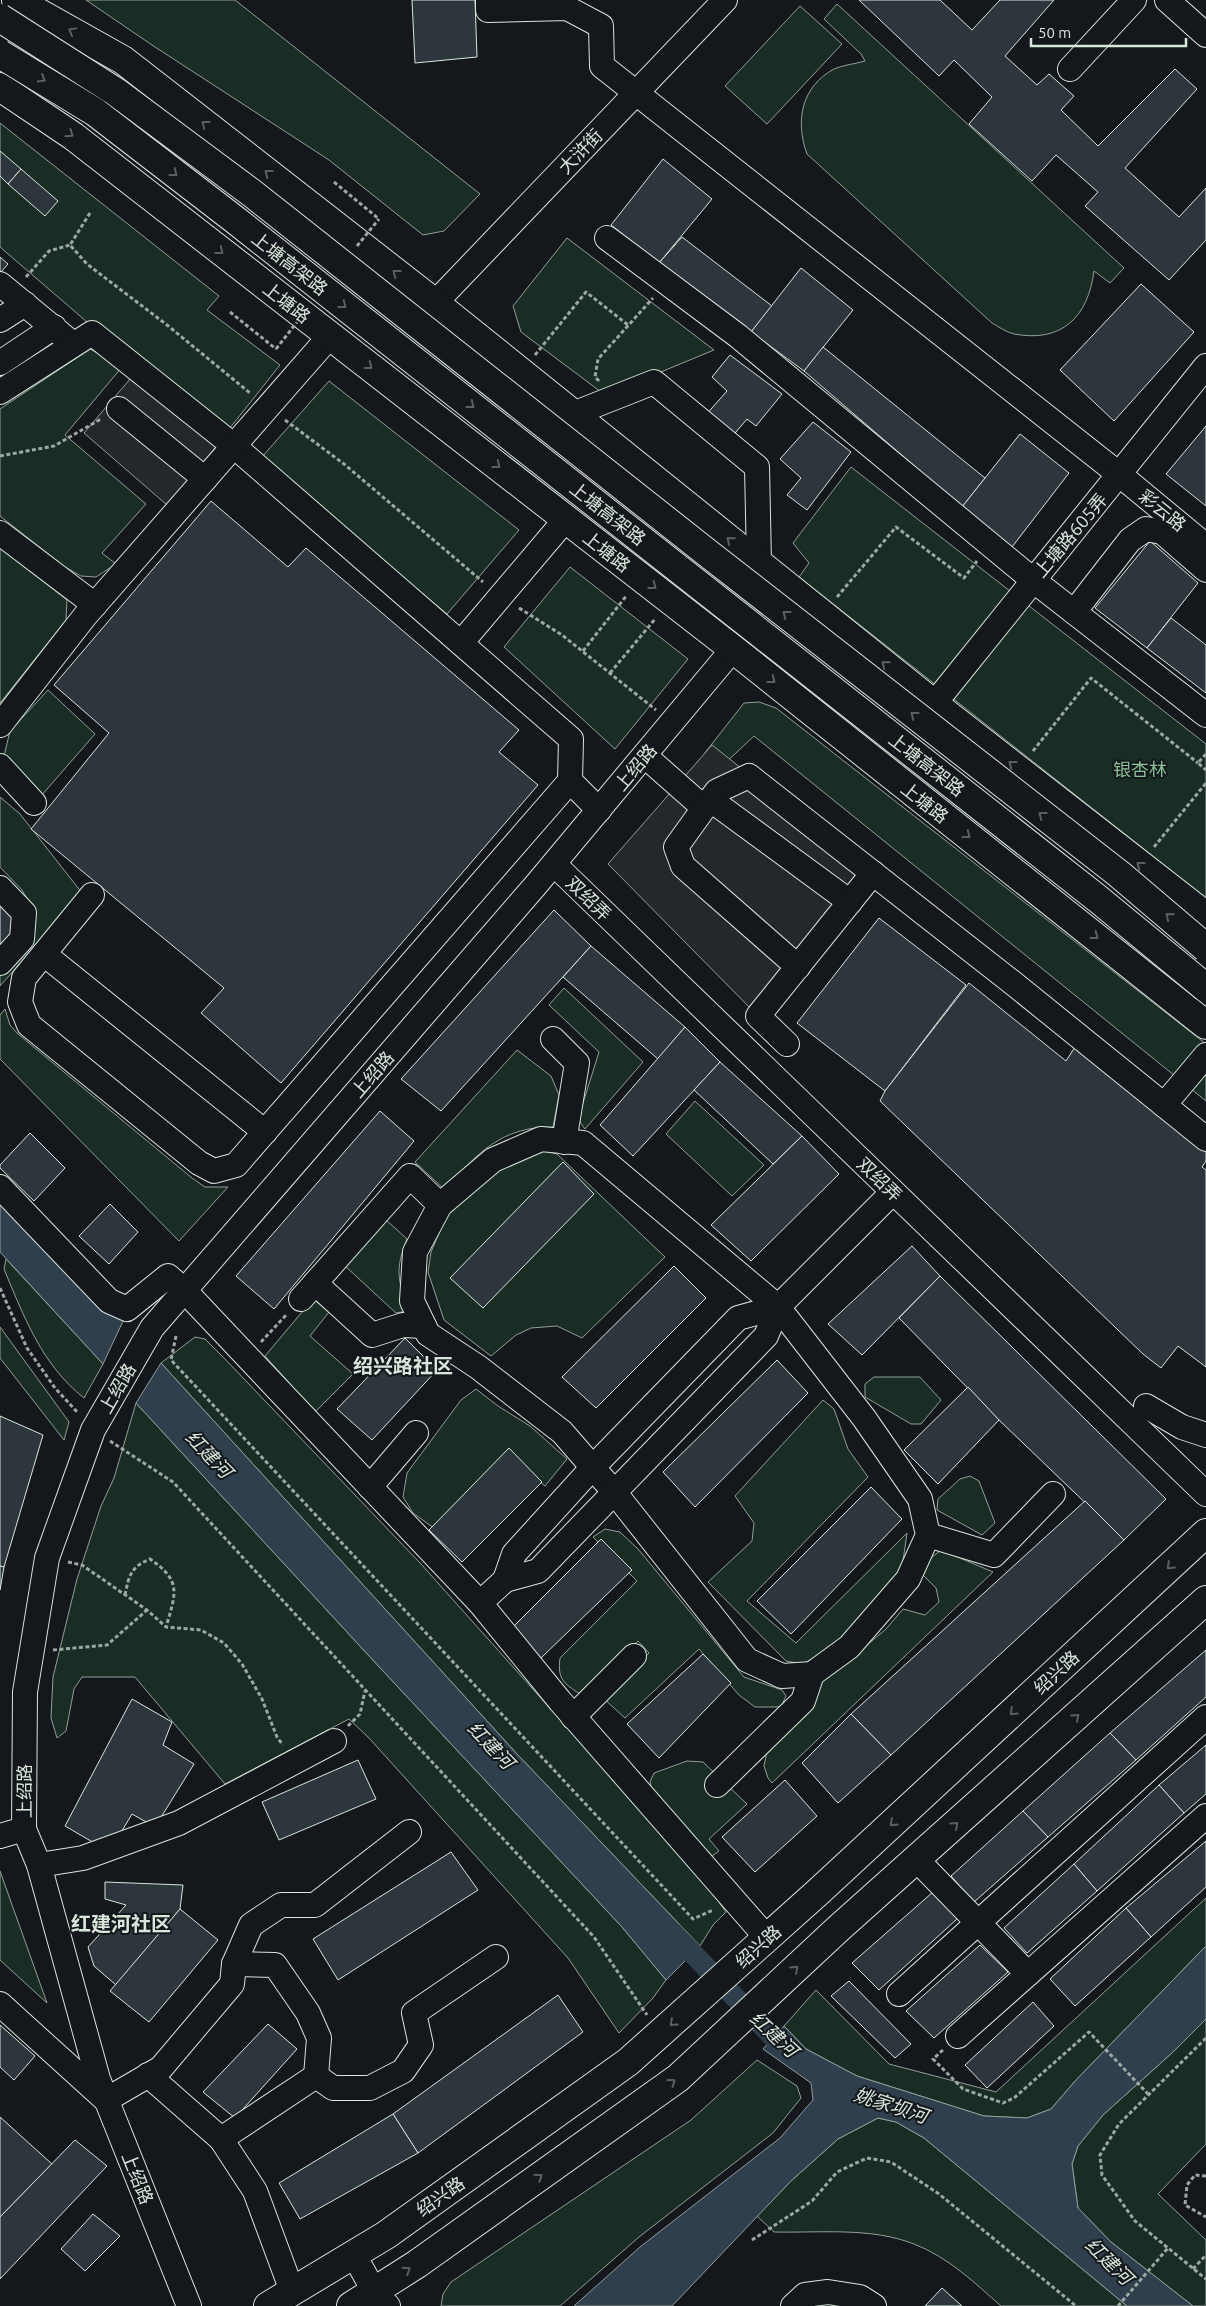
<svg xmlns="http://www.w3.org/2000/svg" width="1206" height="2306" font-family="Ubuntu,'Noto Sans SC',sans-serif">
<rect width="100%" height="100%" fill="#14181c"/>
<g fill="#1a2d24" stroke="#939e99">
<path d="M86 0H235L480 194 444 231 423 235 329 160 152 45Z"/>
<path d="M837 4 1124 268 1110 283 1094 271C1088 317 1062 343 1014 334 1006 332 999 327 992 323L807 154C795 121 801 87 834 69 843 65 855 64 865 61L861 54 824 19Z"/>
<path d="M800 6 842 44 767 124 725 86Z"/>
<path d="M0 123 219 296 207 310 280 365 226 433 94 328 0 247Z"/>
<path d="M567 238 714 350 605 395 521 332 513 306Z"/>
<path d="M90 349 122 367 65 435 146 504 102 553 116 564 96 577 81 576 65 567 0 516V409Z"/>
<path d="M329 381 519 530 447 614 261 458Z"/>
<path d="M851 467 1206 744V898L799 577 809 563 793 543Z"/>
<path d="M0 548 67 600 66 620 0 703Z"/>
<path d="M570 567 688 659 615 749 504 647Z"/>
<path d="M48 690 95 734 41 796 4 756 10 731Z"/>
<path d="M759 702 776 708 1206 1044V1101L754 736 719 769 704 754 744 703Z"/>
<path d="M0 797 20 814 82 893 0 986V976L30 940 32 907 22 890 0 867Z"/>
<path d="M564 988 643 1062 585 1129 578 1119 599 1052 549 1005Z"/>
<path d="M5 1009 10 1025 18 1034 192 1178 205 1187H228L179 1241 0 1059V1015Z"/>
<path d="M517 1050 551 1076 559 1095 553 1127C502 1126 476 1154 445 1190L415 1162Z"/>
<path d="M695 1101 764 1165 732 1196 666 1134Z"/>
<path d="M540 1150 557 1154 665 1257 582 1338 557 1326 531 1328 516 1335 491 1356 444 1320 428 1272 431 1252 446 1217 467 1196 489 1176 524 1156Z"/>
<path d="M384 1218 407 1239C394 1272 399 1278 407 1311L396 1313 344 1265Z"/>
<path d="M6 1259 103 1364 84 1398C42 1365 24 1317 4 1269Z"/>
<path d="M313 1299 329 1312 310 1336 353 1374 316 1411 309 1405 265 1356Z"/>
<path d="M0 1327 69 1422 64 1440 0 1358Z"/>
<path d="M195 1337 205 1339 224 1358 421 1564 700 1876 726 1912 713 1925 700 1946 517 1754 161 1363Z"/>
<path d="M874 1377H920L941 1400 921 1424H911L865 1397V1384Z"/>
<path d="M476 1389 498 1406 530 1426 567 1459 545 1486 534 1477 445 1536 413 1513 403 1497 407 1473 461 1400Z"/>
<path d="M823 1400 834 1409 848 1449 868 1477 747 1601 796 1643 907 1533 902 1568 839 1643 803 1664 786 1661 708 1582 752 1541 754 1523 735 1496Z"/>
<path d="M136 1403 370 1657 622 1927 666 1980 653 1998 619 2033 568 1958 369 1738 349 1719 225 1784 135 1677H82L74 1689 66 1731 57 1738 51 1718 53 1677 77 1579 101 1506 114 1478Z"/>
<path d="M970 1476 979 1481 995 1523 982 1535 937 1510 938 1499 960 1479Z"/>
<path d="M605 1529 620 1532 638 1549 744 1677 782 1690 786 1696 781 1707H755L739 1695 699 1649 625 1718 603 1698 649 1653 638 1641 583 1696C565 1684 557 1681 560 1658L637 1581 593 1537Z"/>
<path d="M941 1550 993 1572 772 1783 768 1778 764 1766 768 1747 822 1678 854 1656 886 1629 903 1609 925 1615 939 1602 936 1588 922 1574 926 1562Z"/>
<path d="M687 1761 703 1762 747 1804 709 1839 719 1851 712 1856 653 1794 650 1782 654 1773Z"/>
<path d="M0 1871 47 2003 0 1960Z"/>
<path d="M1206 1898V1946L1076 2080 1051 2109 1027 2118 984 2116 857 2076 806 2049 784 2026 816 1990 889 2064 996 2092Z"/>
<path d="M1206 2019V2144L1158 2194 1206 2240V2306H1193L1111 2242 1078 2208 1072 2164 1078 2146 1103 2115 1173 2052Z"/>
<path d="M757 2060 797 2086 801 2098 773 2133 639 2237 560 2306H441L443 2294 451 2282 691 2120Z"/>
<path d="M878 2118 896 2122 924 2138 1127 2306H1001C975 2283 948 2257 914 2244 871 2227 820 2233 774 2232L757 2216 791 2181 838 2139Z"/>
</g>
<g fill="#24282b" stroke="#939e99">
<path d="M136 372 220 442 167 505 84 433Z"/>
<path d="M712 745 873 873 758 1016 608 864Z"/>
</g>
<g fill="#2f3f4d" stroke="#939e99">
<path d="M0 1195 124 1319 103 1364 0 1252Z"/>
<path d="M161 1363 517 1754 700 1946 666 1980 622 1927 370 1657 136 1403Z"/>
<path d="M1206 1946V2019L1173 2052 1103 2115 1078 2146 1072 2164 1078 2208 1111 2242 1193 2306H1127L924 2138 896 2122 878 2118 838 2139 791 2181 672 2306H574L640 2247 780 2138 813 2100 811 2083 763 2049 784 2026 806 2049 857 2076 984 2116 1027 2118 1051 2109 1076 2080Z"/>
</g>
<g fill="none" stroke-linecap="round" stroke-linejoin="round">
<path stroke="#2f3f4d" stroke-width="21" d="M673 1933 783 2047 794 2055"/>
</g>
<g fill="#2c363c" stroke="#d8e6dc">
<path d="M412 0H475L477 57 415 63Z"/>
<path d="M859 0H940L972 30 1000 0H1054L1005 56 1037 85 1049 74 1074 96 1061 110 1098 146 1175 69 1197 89 1125 168 1179 217 1206 188V240L1169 280 1085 206 1098 192 1056 155 1032 181 969 124 992 97 954 60 939 76Z"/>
<path d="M0 151 21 169 8 184 0 176Z"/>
<path d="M663 159 712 199 659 263 611 225Z"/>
<path d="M21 169 58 201 45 216 8 184Z"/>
<path d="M682 237 772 306 751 332 659 263Z"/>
<path d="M0 257 8 264 0 273Z"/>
<path d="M801 268 853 310 804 371 751 332Z"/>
<path d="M1141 284 1194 332 1114 421 1060 370Z"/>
<path d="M823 347 985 478 962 507 804 371Z"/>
<path d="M730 355 782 394 756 426 747 419 730 439 704 417 727 391 712 377Z"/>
<path d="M813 422 851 452 807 510 787 495 801 478 780 459Z"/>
<path d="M1206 426V506L1166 474Z"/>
<path d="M1020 434 1069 473 1012 547 962 507Z"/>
<path d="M211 501 288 567 306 548 519 730 499 752 538 785 281 1083 201 1013 224 988 31 829 109 733 54 685Z"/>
<path d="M1150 541 1198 583 1147 648 1095 608Z"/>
<path d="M1171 618 1206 645V693L1147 648Z"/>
<path d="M0 906 22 928 0 951Z"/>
<path d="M554 910 591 946 441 1111 401 1079Z"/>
<path d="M879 918 966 985 885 1091 797 1023Z"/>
<path d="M591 946 685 1027 658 1059 563 977Z"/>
<path d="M969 983 1066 1061 1075 1047 1206 1149V1161L1202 1167 1206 1170V1367L1178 1346 1161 1368 1143 1354 880 1101 885 1091Z"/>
<path d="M685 1027 720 1062 633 1156 600 1125Z"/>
<path d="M720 1062 802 1136 773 1164 694 1090Z"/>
<path d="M380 1111 414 1141 274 1309 236 1276Z"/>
<path d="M30 1133 65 1168 34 1201 0 1168V1165Z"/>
<path d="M802 1136 839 1174 751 1261 711 1225Z"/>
<path d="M563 1162 594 1194 483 1308 450 1278Z"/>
<path d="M110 1204 138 1232 109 1264 79 1236Z"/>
<path d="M912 1246 940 1276 862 1355 828 1324Z"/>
<path d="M674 1266 706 1298 596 1408 562 1377Z"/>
<path d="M940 1276 1166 1499 1124 1540 999 1420 899 1318Z"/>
<path d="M405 1338 437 1370 372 1440 337 1409Z"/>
<path d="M777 1360 808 1393 695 1507 663 1472Z"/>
<path d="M968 1387 999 1420 938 1484 904 1450Z"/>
<path d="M0 1416 43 1435 4 1567 0 1566Z"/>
<path d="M509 1448 542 1482 462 1562 429 1530Z"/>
<path d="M871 1487 902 1519 791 1634 757 1601Z"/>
<path d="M1085 1501 1124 1540 891 1755 851 1714Z"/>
<path d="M601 1539 632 1570 541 1658 512 1628Z"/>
<path d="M0 1566 4 1567 0 1590Z"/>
<path d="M1206 1650V1697L1136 1760 1110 1733Z"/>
<path d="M703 1654 731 1683 659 1758 627 1724Z"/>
<path d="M132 1699 172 1722 163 1745 194 1764 155 1827 132 1814 116 1841 96 1844 65 1826Z"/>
<path d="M851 1714 891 1755 838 1803 802 1763Z"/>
<path d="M1110 1733 1136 1760 1048 1837 1023 1811Z"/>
<path d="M1206 1745V1794L1184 1813 1159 1785Z"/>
<path d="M358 1760 376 1799 279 1840 262 1802Z"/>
<path d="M785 1780 817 1816 755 1872 722 1837Z"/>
<path d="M1159 1785 1184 1813 1097 1891 1074 1864Z"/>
<path d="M1023 1811 1048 1837 974 1902 951 1876Z"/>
<path d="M1206 1841V1887L1151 1937 1126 1908Z"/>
<path d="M451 1852 478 1890 338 1980 313 1939Z"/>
<path d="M1074 1864 1097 1891 1027 1953 1004 1928Z"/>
<path d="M105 1882 183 1885 180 1909 116 1985 94 1966 88 1947 126 1905 105 1899Z"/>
<path d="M933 1892 957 1919 879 1990 852 1963Z"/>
<path d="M1126 1908 1151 1937 1075 2006 1050 1979Z"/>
<path d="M180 1909 218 1940 149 2022 110 1991Z"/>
<path d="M980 1945 1008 1972 934 2038 906 2011Z"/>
<path d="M849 1981 911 2044 895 2058 831 1996Z"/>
<path d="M558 1995 583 2032 418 2153 393 2114Z"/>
<path d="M1033 2002 1054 2026 987 2088 965 2065Z"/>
<path d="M268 2024 297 2049 235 2118 203 2092Z"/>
<path d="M0 2025 35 2056 14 2080 0 2067Z"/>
<path d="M393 2114 418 2153 300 2219 279 2183Z"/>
<path d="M0 2117 52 2164 0 2217Z"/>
<path d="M75 2140 107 2166 0 2279V2217Z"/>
<path d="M93 2214 120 2236 85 2271 61 2249Z"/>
<path d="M942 2288 962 2306H925Z"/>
</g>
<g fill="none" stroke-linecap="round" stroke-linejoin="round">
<g stroke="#d8e6dc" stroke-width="26">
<g id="minor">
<path d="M488 0V10L567 8 601 26 602 66 1120 475 1206 546"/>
<path d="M1167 0 1206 35"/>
<path d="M1070 69 1134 0"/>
<path d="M607 238 738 336 1033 580 1206 715"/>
<path d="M0 284 73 344"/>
<path d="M435 303 725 0"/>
<path d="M0 320 25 304"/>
<path d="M0 363 54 327"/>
<path d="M0 392 92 333 234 446 571 739 570 781 599 810"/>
<path d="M119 409 205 479"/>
<path d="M573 414 654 382 757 467 759 563"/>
<path d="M0 533 95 605"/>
<path d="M1074 612 1130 540 1146 529 1162 532 1206 570"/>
<path d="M461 643 566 519"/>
<path d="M934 704 1206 366"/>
<path d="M0 725 85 616 330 336"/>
<path d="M645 756 704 808 717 791 749 776 1013 983 1206 1139"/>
<path d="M0 766 34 803"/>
<path d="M711 800 850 902"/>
<path d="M704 808 676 847 683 866 798 967"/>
<path d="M554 864 1206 1494"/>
<path d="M0 888 24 913 22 939 0 963"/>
<path d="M92 895 24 978 20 1002 29 1025 199 1163 214 1171 236 1165 570 781"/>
<path d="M44 954 265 1132"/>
<path d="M553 1039 577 1063 564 1142"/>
<path d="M787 1044 758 1016 873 873"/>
<path d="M1164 1105 1206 1055"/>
<path d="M541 1139 583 1143 778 1307 864 1418 920 1499 928 1535 908 1579 849 1647 812 1674 782 1676 747 1660 615 1493 562 1432 478 1367 428 1334 412 1301 415 1252 440 1205 493 1160Z"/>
<path d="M0 1187 109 1301 127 1309 168 1276 185 1291 480 1603 560 1701 767 1938"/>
<path d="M315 1283 372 1335 403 1325 424 1326"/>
<path d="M301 1299 410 1176 440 1205"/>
<path d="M1146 1406 1182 1427 1206 1435"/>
<path d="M370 1487 416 1433"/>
<path d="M928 1535 994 1555 1053 1494"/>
<path d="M505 1580 514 1554 593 1467 738 1318 778 1307"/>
<path d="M480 1603 505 1580 538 1571 766 1336 778 1307 893 1192"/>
<path d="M573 1717 634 1656"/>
<path d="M717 1785 803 1701 812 1674"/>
<path d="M0 1836 24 1829"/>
<path d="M916 1859 1028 1974"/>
<path d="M39 1865 83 1858 179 1823 334 1741"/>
<path d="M234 1964 275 1965 308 2013 319 2038 316 2076"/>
<path d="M899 1994 1206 1717"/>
<path d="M0 2004 106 2100 161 2068 232 1984 234 1964 251 1925 281 1905H315L409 1832"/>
<path d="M958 2036 1206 1816"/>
<path d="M148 2075 221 2139 255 2191 292 2291"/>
<path d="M221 2139 316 2076 333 2088H370L403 2071 421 2045 414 2013 496 1957"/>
<path d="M354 2255 374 2291 388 2306"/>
<path d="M189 2306 98 2079 39 1865 24 1829 25 1692 47 1558 93 1430 152 1328 535 886 733 649"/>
<path d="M793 2306 805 2295 828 2292 860 2297 874 2306"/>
</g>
</g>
<g stroke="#d8e6dc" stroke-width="30">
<g id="major">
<path d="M16 0 123 60 435 303 934 704 1206 916"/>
<path d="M0 87 73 136 733 649 1206 1025"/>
<path d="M268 2306 386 2235 628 2062 817 1893 1206 1533"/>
<path d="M351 2306 417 2264 678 2078 839 1928 1206 1600"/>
</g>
</g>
<g stroke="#9da8a2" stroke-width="3" stroke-dasharray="4 2.5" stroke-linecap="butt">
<path d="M334 182 379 219"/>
<path d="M90 213 70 245 87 264 167 325 250 393"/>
<path d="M26 277 49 251 70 245"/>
<path d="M230 312 276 349"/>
<path d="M535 355 586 292 628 325"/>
<path d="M599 381 595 377 598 359 653 298"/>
<path d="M285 420 344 464 483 582"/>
<path d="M0 456 54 446 101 419"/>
<path d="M837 597 896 527 964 578 977 561"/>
<path d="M519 608 562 635 656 710"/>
<path d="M583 651 627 595"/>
<path d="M610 673 656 618"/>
<path d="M1033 751 1091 678 1198 763"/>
<path d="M1206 754 1198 763 1206 770"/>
<path d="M1154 847 1206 783"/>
<path d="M0 1288 27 1348 55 1388 78 1413"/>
<path d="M176 1336 171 1360 693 1919 713 1910"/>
<path d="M261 1342 287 1314"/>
<path d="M110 1441 173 1482 594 1937 647 2015"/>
<path d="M68 1562 82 1565 147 1610 166 1627 201 1630 224 1643 242 1664 262 1699 277 1737 283 1745"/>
<path d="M125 1595C129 1575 131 1567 150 1559 182 1581 176 1593 166 1627"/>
<path d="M53 1650 107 1645 147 1610"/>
<path d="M348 1726 360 1714 365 1691"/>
<path d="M1206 2038 1119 2124 1100 2155 1102 2175 1135 2221 1206 2279"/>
<path d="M943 2050 933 2059 963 2089 1003 2103 1014 2098 1089 2032 1148 2094"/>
<path d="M1206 2176 1195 2175 1187 2185 1185 2205 1206 2217"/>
<path d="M752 2240 812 2201 837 2172 867 2158 891 2162 939 2194 1076 2306"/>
<path d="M1193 2269 1206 2255"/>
<path d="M1118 2306 1168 2248"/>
</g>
<use href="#minor" stroke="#14181c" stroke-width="24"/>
<use href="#major" stroke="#14181c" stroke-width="28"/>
<g stroke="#d8e6dc" stroke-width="30" stroke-linecap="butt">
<g id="highway-bridge">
<path d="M0 18 116 92 253 194 710 555 1119 874 1206 948"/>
<path d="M0 54 95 112 234 219 1098 899 1206 988"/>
</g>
</g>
<g stroke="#9da8a2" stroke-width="3" stroke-dasharray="4 2.5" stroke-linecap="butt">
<path d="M357 246 379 219"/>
<path d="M276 349 308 308"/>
</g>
<use href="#highway-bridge" stroke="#14181c" stroke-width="28"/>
</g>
<defs><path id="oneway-chevron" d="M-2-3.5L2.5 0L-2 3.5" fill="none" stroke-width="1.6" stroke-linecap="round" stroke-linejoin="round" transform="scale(1.25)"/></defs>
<g stroke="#59605f">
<use href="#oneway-chevron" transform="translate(72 31) rotate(-151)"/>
<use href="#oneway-chevron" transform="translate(42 79) rotate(31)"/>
<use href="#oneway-chevron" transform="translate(205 124) rotate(-142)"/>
<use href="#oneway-chevron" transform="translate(70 134) rotate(35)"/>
<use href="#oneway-chevron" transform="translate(174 173) rotate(38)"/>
<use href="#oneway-chevron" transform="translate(268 173) rotate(-142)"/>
<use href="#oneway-chevron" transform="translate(220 251) rotate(38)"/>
<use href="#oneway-chevron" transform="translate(396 273) rotate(-142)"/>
<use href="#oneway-chevron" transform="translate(343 305) rotate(38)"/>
<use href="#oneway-chevron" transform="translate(369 366) rotate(38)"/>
<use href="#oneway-chevron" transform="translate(471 405) rotate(38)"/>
<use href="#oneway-chevron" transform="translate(497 465) rotate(38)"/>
<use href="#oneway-chevron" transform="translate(730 540) rotate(-141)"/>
<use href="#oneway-chevron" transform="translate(653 586) rotate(38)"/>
<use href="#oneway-chevron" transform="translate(786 614) rotate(-142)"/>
<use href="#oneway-chevron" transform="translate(885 664) rotate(-141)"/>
<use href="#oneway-chevron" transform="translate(772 680) rotate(38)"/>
<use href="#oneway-chevron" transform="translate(914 715) rotate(-142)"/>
<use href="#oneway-chevron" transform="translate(1012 764) rotate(-142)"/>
<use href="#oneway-chevron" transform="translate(1042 815) rotate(-142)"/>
<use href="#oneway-chevron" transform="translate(967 835) rotate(38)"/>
<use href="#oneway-chevron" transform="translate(1140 865) rotate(-142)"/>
<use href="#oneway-chevron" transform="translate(1169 916) rotate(-140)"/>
<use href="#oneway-chevron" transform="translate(1095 936) rotate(38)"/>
<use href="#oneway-chevron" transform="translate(1170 1566) rotate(137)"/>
<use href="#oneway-chevron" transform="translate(1013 1712) rotate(137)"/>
<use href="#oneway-chevron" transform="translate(1076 1717) rotate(-42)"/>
<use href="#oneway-chevron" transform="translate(893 1823) rotate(137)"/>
<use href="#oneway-chevron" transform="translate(955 1825) rotate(-42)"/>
<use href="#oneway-chevron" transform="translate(795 1969) rotate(-43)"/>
<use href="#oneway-chevron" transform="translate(673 2023) rotate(138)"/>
<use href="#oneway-chevron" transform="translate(672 2082) rotate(-36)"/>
<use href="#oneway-chevron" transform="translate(539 2177) rotate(-35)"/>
<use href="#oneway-chevron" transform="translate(407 2270) rotate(-33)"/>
</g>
<g text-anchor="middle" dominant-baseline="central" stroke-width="4" stroke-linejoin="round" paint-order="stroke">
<g font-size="18" fill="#d8e6dc" stroke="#14181c">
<text transform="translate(580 151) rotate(-46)">大浒街</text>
<text transform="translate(290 263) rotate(38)">上塘高架路</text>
<text transform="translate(287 302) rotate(38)">上塘路</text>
<text transform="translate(1163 510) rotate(39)">彩云路</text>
<text transform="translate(608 513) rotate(38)">上塘高架路</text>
<text transform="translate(1070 535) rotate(-50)">上塘路605弄</text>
<text transform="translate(607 551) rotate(38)">上塘路</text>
<text transform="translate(927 764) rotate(38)">上塘高架路</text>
<text transform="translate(635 767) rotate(-50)">上绍路</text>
<text transform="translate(925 802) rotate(38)">上塘路</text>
<text transform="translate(589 898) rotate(44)">双绍弄</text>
<text transform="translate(372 1074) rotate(-49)">上绍路</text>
<text transform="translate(880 1179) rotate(44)">双绍弄</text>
<text transform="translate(117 1388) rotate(-60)">上绍路</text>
<text transform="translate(1056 1672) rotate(-43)">绍兴路</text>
<text transform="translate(24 1791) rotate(-90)">上绍路</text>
<text transform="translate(758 1946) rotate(-42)">绍兴路</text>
<text transform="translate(138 2178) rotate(68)">上绍路</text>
<text transform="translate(440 2196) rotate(-35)">绍兴路</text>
</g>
<g font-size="18" fill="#8ac095" stroke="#14181c">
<text x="1140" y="769">银杏林</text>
</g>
<g font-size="19" font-style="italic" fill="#d8e6dc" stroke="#14181c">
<text transform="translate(209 1454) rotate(46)">红建河</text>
<text transform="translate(491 1745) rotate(46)">红建河</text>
<text transform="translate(774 2034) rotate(43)">红建河</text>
<text transform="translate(891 2105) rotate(18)">姚家坝河</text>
<text transform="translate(1109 2261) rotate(44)">红建河</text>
</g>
<g font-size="20" font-weight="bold" fill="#d8e6dc" stroke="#14181c">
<text x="403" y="1365">绍兴路社区</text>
<text x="121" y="1923">红建河社区</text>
</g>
</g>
<path d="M1031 38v8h155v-8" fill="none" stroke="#d8e6dc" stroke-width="2.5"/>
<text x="1038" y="38" font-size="15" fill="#d8e6dc" stroke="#14181c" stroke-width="4" paint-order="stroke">50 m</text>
</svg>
